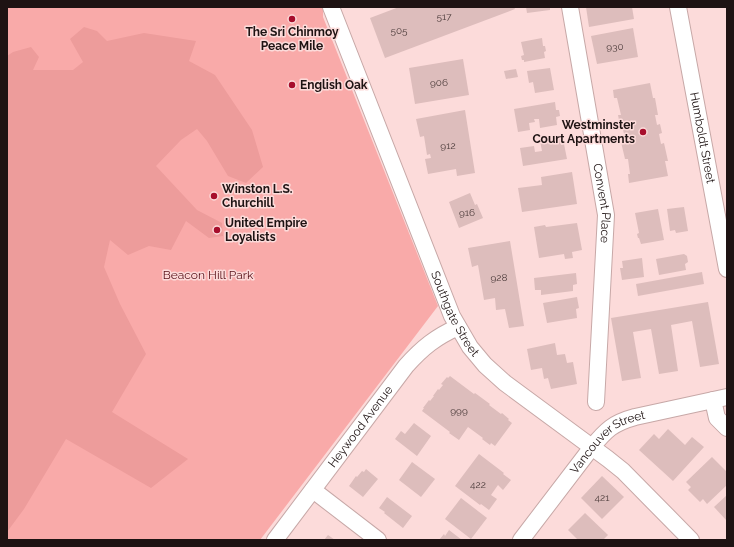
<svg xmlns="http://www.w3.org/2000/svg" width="734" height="547" font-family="Raleway,sans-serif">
<rect width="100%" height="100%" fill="#fcdbda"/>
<path fill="#f9aaa9" d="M7 7H323V17L438 306 260 540H7Z"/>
<path fill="#ed9c9b" d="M84 27 97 31 107 41 144 33 196 41 189 61 215 75 252 130 263 167 246 183 228 176 207 141 197 129 181 140 156 166 197 210 222 223 223 236 209 238 186 221 171 250 149 246 128 255 110 240 104 267 120 304 146 354 112 412 188 459 151 488 66 439 24 509 7 532V56L13 52 31 47 39 57 33 70H73L83 62 70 39Z"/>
<g fill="#ddbdbc">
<path d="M399 7H514L515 9 385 58 370 18Z"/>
<path d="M526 7H550V10L527 13Z"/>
<path d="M586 7H632L634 19 589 27Z"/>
<path d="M633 28 638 57 597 64 591 36Z"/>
<path d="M542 38 543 46H545L546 51 544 52 545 58 524 62V60H522L521 56 524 55 521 42Z"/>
<path d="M463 59 469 95 415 104 409 68Z"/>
<path d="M550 68 554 90 535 93 533 82 529 83 527 71Z"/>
<path d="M516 69 518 77 506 79 504 71Z"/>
<path d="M650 83 653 98H655L658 115H655L657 125 660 124 662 133 659 134 661 144 664 143 668 161H665L668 176 629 183 628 174H630L628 159H625L621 142 626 141 623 130H621L618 115H621L617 98H614L613 90Z"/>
<path d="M555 102 556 110H559L560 116 556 117 557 125 540 128 539 119H534L535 122 529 123 530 130 518 132 514 109Z"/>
<path d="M465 110 475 173 457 176 456 169 428 174 425 159 431 158 430 154 427 155 424 136 420 137 416 119Z"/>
<path d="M560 138 561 145 564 144 567 159 523 166 520 148 534 146 535 152 542 151 540 141Z"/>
<path d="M572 172 577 204 522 212 518 188 542 185 541 177Z"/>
<path d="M470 193 475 205 477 204 483 218 459 228 449 202Z"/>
<path d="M684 207 688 231 676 233 675 230 670 231 667 209Z"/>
<path d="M658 209 664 240 641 244 639 238H638L637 234 639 233 635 213Z"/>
<path d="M577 223 582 250 572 252 573 258 565 259 564 254 539 258 534 227 545 225 546 227Z"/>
<path d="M510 241 524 326 509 328 505 309 496 310 495 298 484 300 478 265 472 267 468 248Z"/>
<path d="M684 254 687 256 688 262 685 264 686 270 659 275 656 259Z"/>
<path d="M642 258 644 277 622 280 620 268H623L622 261Z"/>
<path d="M702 272 704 284 638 296 636 284Z"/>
<path d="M576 273 577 284 573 285V291L541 295V290H535L534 278Z"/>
<path d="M577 297 579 308 576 309 577 318 547 323 543 303Z"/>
<path d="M708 302 719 364 700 367 692 321 671 325 678 371 659 374 651 329 633 332 641 378 622 381 611 318Z"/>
<path d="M555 343 557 355 565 354 567 363 573 362 577 384 551 389 548 378 544 379 542 368 531 370 527 349Z"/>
<path d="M450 376 474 394 475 393 490 404 489 405 501 414 502 413 509 419 508 420 512 423 495 446 491 443 490 445 482 439 483 438 468 427 459 440 449 433 450 432 422 411 424 408H423L429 400 430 401 434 396H433L438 389 439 390 443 385 441 384 447 377 448 378Z"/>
<path d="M414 423 431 436 417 456 395 439 401 431 405 434Z"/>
<path d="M668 429 685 445 692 437 704 447 673 481 639 450 654 434 659 439Z"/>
<path d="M479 454 504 473 503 474 511 480 503 490 498 485 491 495 497 499 489 510 481 504 480 505 455 486Z"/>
<path d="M712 457 727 472V485L707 504 703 499 700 502 688 490 691 487 686 482Z"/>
<path d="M412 462 435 479 421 497 399 480Z"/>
<path d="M366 469 378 479 363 497 349 486 356 476 357 477 362 471 364 472Z"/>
<path d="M602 476 624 497 602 519 581 498Z"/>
<path d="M727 495V521L714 507Z"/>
<path d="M387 497 412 516 403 528 384 513 385 512 379 508Z"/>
<path d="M461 498 487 518 471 539 445 519Z"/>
<path d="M585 513 608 535 603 540H578L568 530Z"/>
<path d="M449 530 462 540H439L444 534 445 536Z"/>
<path d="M328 535 335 540H324Z"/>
</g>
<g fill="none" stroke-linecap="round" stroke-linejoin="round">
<g stroke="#c7a8a7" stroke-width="18">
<g id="minor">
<path id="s1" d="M331 7 452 316 470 347 485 365 505 383 608 459 623 471 691 540"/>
<path id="s2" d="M570 7 606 215 596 402"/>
<path id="s3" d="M678 7 727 269"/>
<path d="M713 400 717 418 727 428"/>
<path d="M313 490 378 540"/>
<path id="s4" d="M275 540 406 366C423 347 436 337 458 327"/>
<path id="s5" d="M521 540 592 447C606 430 613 423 635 417L727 397"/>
</g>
</g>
<use href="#minor" stroke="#fff" stroke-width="16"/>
</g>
<g fill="#a70e2c" stroke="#fcdbda" stroke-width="1.5">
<circle cx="292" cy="19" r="4"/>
<circle cx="292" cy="85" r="4"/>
<circle cx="643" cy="132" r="4"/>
<circle cx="214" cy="196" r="4"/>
<circle cx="217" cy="230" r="4"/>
</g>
<g text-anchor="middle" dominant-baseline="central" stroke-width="3" stroke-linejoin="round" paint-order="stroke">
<g font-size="10" fill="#4e3e3d">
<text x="444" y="16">517</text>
<text x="399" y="30">505</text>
<text x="615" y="46">930</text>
<text x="439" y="82">906</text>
<text x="448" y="145">912</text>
<text x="467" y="212">916</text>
<text x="499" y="277">928</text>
<text x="459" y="410">999</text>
<text x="478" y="484">422</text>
<text x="602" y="497">421</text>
</g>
<g font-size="12" font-weight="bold" fill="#1e1313" stroke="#fcdbda" text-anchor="start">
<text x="292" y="32" text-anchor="middle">The Sri Chinmoy<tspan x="292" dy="14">Peace Mile</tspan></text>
<text x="300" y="85">English Oak</text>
<text x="635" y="125" text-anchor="end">Westminster<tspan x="635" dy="14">Court Apartments</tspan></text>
<text x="222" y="189">Winston L.S.<tspan x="222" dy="14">Churchill</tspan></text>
<text x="225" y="223">United Empire<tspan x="225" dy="14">Loyalists</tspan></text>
</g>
<g font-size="12" fill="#1e1313" stroke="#fcdbda">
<text stroke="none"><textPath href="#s3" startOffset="133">Humboldt Street</textPath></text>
<text stroke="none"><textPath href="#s2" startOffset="199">Convent Place</textPath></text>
<text stroke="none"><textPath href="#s1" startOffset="331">Southgate Street</textPath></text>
<text stroke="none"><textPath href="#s4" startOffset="142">Heywood Avenue</textPath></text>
<text stroke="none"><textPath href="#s5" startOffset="133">Vancouver Street</textPath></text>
</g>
<g font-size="12" fill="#581119" stroke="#fcdbda">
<text x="208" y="275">Beacon Hill Park</text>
</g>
</g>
<rect width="734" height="547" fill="none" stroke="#1e1313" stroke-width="16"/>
</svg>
